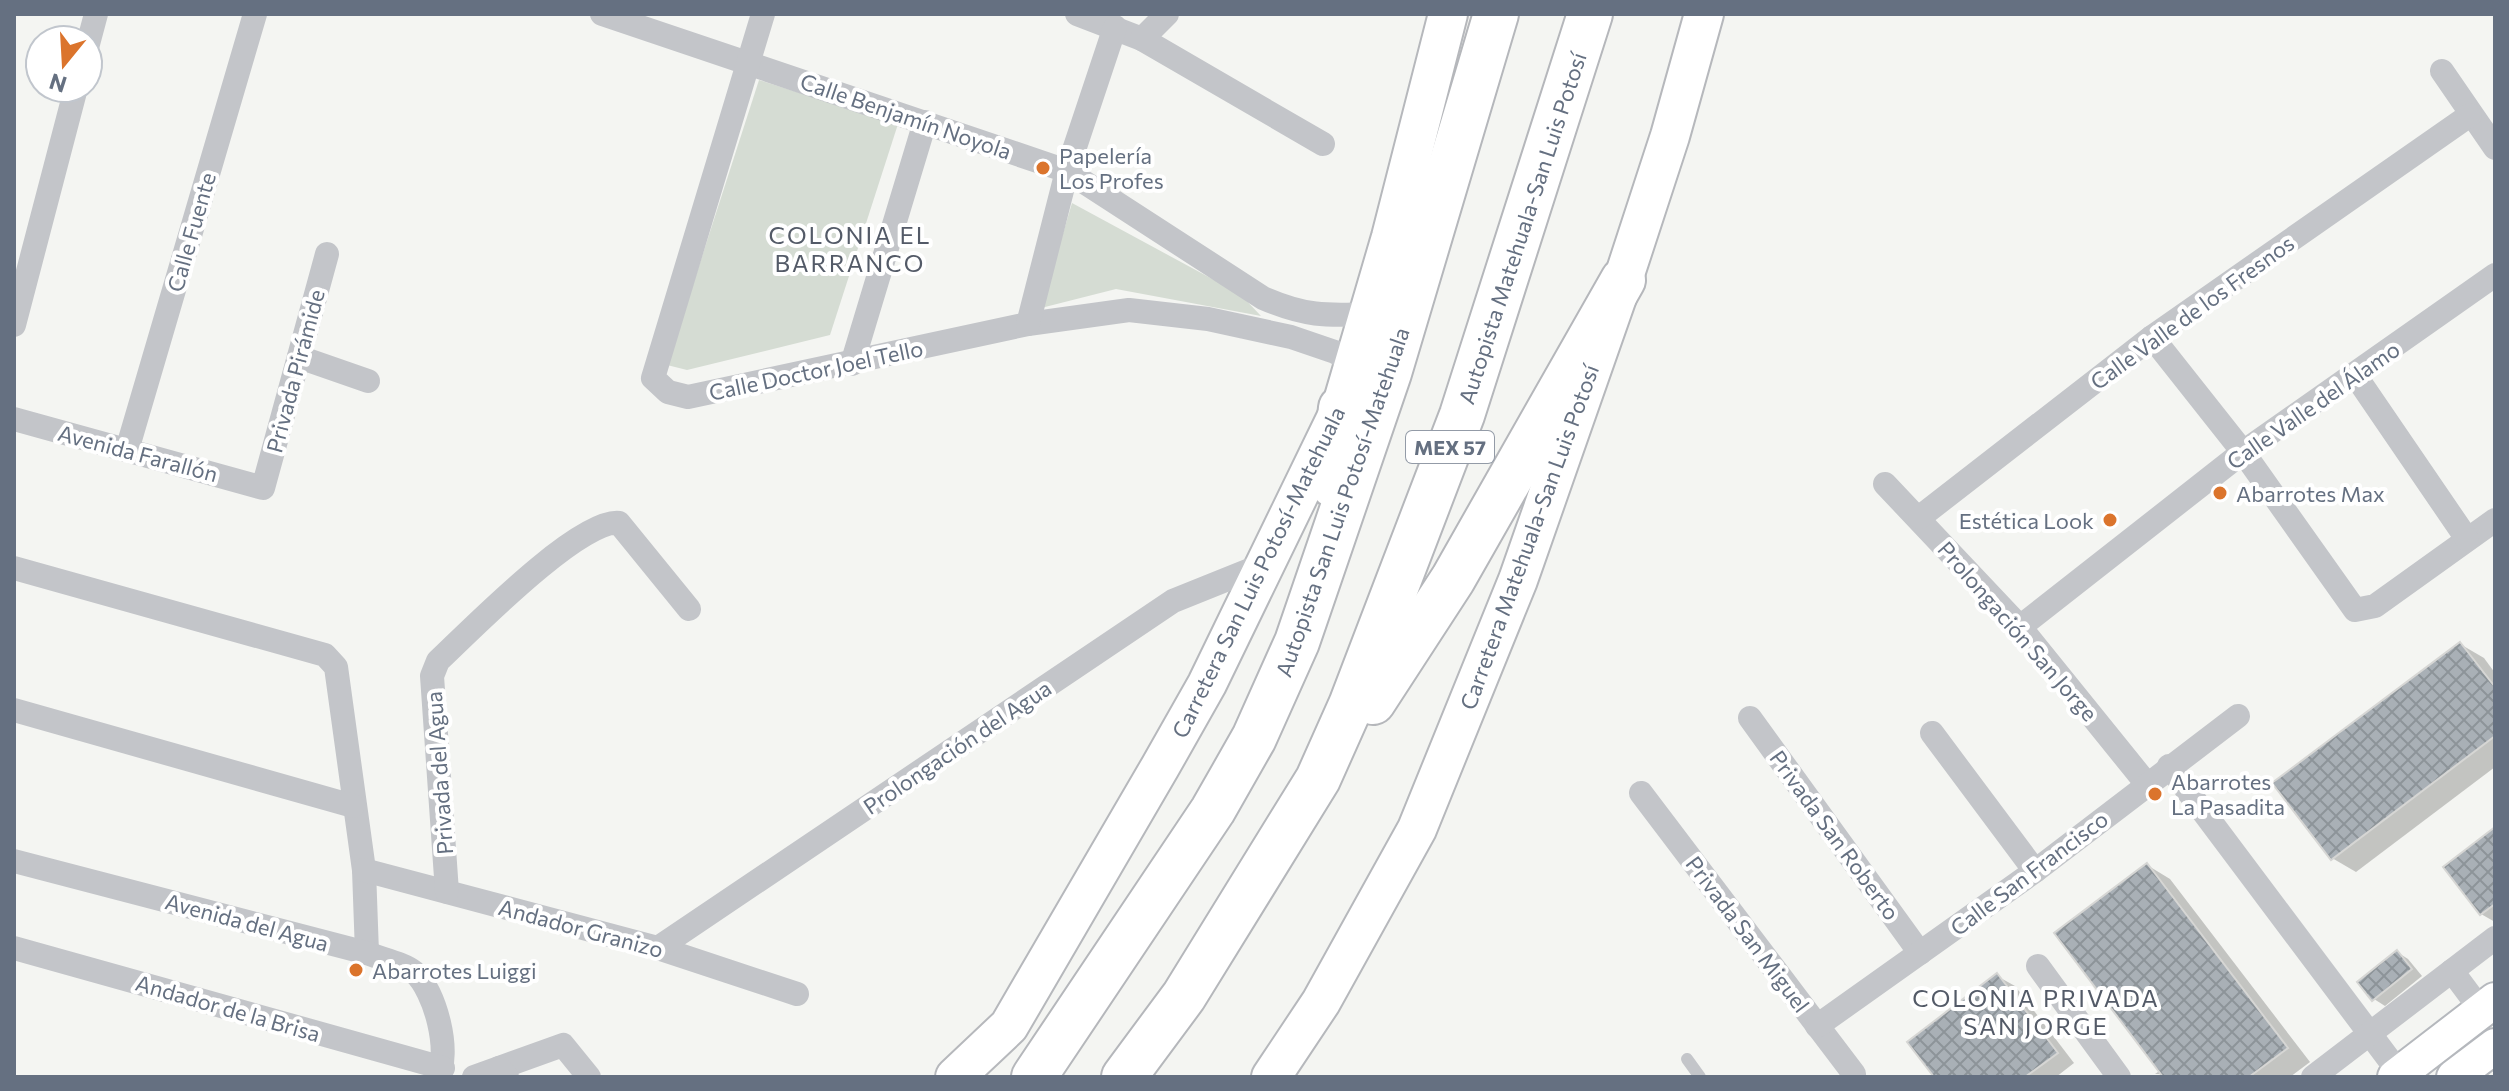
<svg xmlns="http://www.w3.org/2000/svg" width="2509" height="1091" font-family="Commissioner,sans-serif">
<defs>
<pattern id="building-cross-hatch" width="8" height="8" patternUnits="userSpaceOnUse" patternTransform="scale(2)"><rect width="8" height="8" fill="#a9b0b6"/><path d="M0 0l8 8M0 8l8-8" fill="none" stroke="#8d9499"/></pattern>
</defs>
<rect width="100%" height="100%" fill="#f4f5f2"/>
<g fill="#d5dcd3">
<path d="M759 80 898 124 830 335 687 370 667 365Z"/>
<path d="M1072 203 1240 294 1261 316 1116 289 1041 308Z"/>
</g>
<g fill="#0003">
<path d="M2460 644 2484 658 2495 673V767L2356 872 2332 858Z"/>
<path d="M2495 829V922L2481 914Z"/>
<path d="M2147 865 2170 879 2310 1062 2290 1077 2155 1074 2161 1070Z"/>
<path d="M2397 952 2408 959 2422 976 2385 1006 2374 999Z"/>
<path d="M1997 976 2015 986 2074 1063 2056 1077H1937Z"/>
</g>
<g fill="url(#building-cross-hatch)" stroke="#d6d6d4" stroke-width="2">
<path d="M2460 642 2495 687V736L2331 860 2272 783Z"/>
<path d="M2495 827V904L2480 915 2443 867Z"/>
<path d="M2147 863 2288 1048 2249 1077H2163L2054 933Z"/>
<path d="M2397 950 2412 969 2372 1001 2357 982Z"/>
<path d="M1997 973 2058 1053 2025 1077H1934L1907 1042Z"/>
</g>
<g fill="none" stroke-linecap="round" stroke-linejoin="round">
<g stroke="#b5b8bd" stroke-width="38">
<g id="secondary">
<path d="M2395 1077 2495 1000"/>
<path d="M2454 1077 2495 1046"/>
</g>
</g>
<g stroke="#b6b8bc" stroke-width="42">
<g id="primary">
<path d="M955 1077 1009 1026 1160 767 1207 684 1341 408 1391 237 1448 14"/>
<path d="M1271 1077 1321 1002 1417 829 1518 580 1623 280 1670 136 1704 14"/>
</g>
</g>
<g stroke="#b5b7bb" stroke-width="48">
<g id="highway">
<path d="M1333 485 1341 408"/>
<path d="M1373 702 1453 579 1623 280"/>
<path d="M1034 1077 1213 810 1254 738 1297 642 1389 373 1496 14"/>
<path d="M1124 1077 1184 996 1318 779 1351 705 1462 415 1590 14"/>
</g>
</g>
<path stroke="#c3c5c9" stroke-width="12" d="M1687 1059 1700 1077"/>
<g stroke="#c3c5c9" stroke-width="24">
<path d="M602 14 1067 171 1263 298C1304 316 1326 316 1369 314"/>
<path d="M763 14 653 378 668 392 688 397 1028 324 1129 310 1208 319 1291 337 1335 352 1355 363"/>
<path d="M1077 14 1142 39 1323 144"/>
<path d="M1142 39 1167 14"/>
<path d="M88 44 96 14"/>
<path d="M2442 71 2495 148"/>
<path d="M1028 324 1067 171 1115 27"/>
<path d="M14 325 76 88"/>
<path d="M2152 337 2243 452 2355 610 2375 606 2495 520"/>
<path d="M299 357 368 381"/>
<path d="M852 364 925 122"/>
<path d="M2355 375 2467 539"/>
<path d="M14 419 263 488 327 254"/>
<path d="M127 450 255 14"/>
<path d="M1885 484 2020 627 2146 783"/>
<path d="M1920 517 2152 337 2470 115"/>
<path d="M14 568 325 655 336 667 364 870 367 953"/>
<path d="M2020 627 2243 452 2495 275"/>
<path d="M14 710 353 806"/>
<path d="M1750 718 1920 953"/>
<path d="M1932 733 2035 871"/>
<path d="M2169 766 2400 1074"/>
<path d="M1641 793 1854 1074"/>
<path d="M14 861 367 953C381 959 403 963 414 972 435 990 452 1054 437 1077"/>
<path d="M364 870 658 948 797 994"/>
<path d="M447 892 432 676 438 661C469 632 580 518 619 523L689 609"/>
<path d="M14 948 443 1068"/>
<path d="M658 948 1173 601 1265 564"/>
<path d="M2038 966 2119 1077"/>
<path d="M2452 971 2481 1010"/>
<path d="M1817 1026 2035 871 2238 716"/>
<path d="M499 1068 563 1045 589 1077"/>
<path d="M474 1077 499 1068 507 1077"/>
<path d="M2313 1077 2495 938"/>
</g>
<use href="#secondary" stroke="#fff" stroke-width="34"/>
<use href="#primary" stroke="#fff" stroke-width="38"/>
<use href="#highway" stroke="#fff" stroke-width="44"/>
</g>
<g fill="#db742c" stroke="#fff" stroke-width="3">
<circle cx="1043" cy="168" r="8"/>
<circle cx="2220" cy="493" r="8"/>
<circle cx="2110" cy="520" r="8"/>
<circle cx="2155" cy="794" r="8"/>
<circle cx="356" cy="970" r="8"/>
</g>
<g text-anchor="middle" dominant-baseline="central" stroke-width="8" stroke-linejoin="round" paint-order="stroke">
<rect fill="#fff" stroke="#939ba7" stroke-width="2" x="1406" y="431" width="88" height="32" rx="6"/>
<g font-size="20" font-weight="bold" fill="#657081">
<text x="1450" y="447">MEX 57</text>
</g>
<g font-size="22" fill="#657081" stroke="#fff">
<text transform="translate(906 116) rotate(19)">Calle Benjamín Noyola</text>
<text transform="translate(1522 228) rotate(-72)">Autopista Matehuala-San Luis Potosí</text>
<text transform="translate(191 232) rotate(-74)">Calle Fuente</text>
<text transform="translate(2192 312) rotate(-36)">Calle Valle de los Fresnos</text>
<text transform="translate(816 370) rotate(-12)">Calle Doctor Joel Tello</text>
<text transform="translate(295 371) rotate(-75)">Privada Pirámide</text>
<text transform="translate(2313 405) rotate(-35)">Calle Valle del Álamo</text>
<text transform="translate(138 453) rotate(15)">Avenida Farallón</text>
<text transform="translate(1342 502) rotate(-71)">Autopista San Luis Potosí-Matehuala</text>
<text transform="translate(1529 537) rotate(-70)">Carretera Matehuala-San Luis Potosí</text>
<text transform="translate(1258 572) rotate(-64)">Carretera San Luis Potosí-Matehuala</text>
<text transform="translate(2018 631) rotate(49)">Prolongación San Jorge</text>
<text transform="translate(957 747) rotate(-34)">Prolongación del Agua</text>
<text transform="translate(439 773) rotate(-94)">Privada del Agua</text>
<text transform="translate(1835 835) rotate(54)">Privada San Roberto</text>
<text transform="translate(2029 873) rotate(-37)">Calle San Francisco</text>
<text transform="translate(247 922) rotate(15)">Avenida del Agua</text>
<text transform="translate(581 928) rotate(15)">Andador Granizo</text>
<text transform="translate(1748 934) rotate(53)">Privada San Miguel</text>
<text transform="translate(228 1008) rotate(16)">Andador de la Brisa</text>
</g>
<g font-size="22" fill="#657081" stroke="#fff" text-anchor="start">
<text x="1059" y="155">Papelería<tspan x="1059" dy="25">Los Profes</tspan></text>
<text x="2236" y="493">Abarrotes Max</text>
<text x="2094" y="520" text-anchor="end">Estética Look</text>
<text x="2171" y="781">Abarrotes<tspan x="2171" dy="25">La Pasadita</tspan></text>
<text x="372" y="970">Abarrotes Luiggi</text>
</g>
<g font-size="24" letter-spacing="2" fill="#535a67" stroke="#fff">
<text x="850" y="234">COLONIA EL<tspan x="850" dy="28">BARRANCO</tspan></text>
<text x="2036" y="997">COLONIA PRIVADA<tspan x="2036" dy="28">SAN JORGE</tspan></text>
</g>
</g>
<rect width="2509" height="1091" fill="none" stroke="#657081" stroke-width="32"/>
<g transform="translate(64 64) rotate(198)"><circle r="38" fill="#ffffff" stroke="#c1c6cd" stroke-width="2"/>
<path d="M0-6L14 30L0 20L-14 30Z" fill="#db742c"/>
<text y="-12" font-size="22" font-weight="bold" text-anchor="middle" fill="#657081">N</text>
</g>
</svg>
